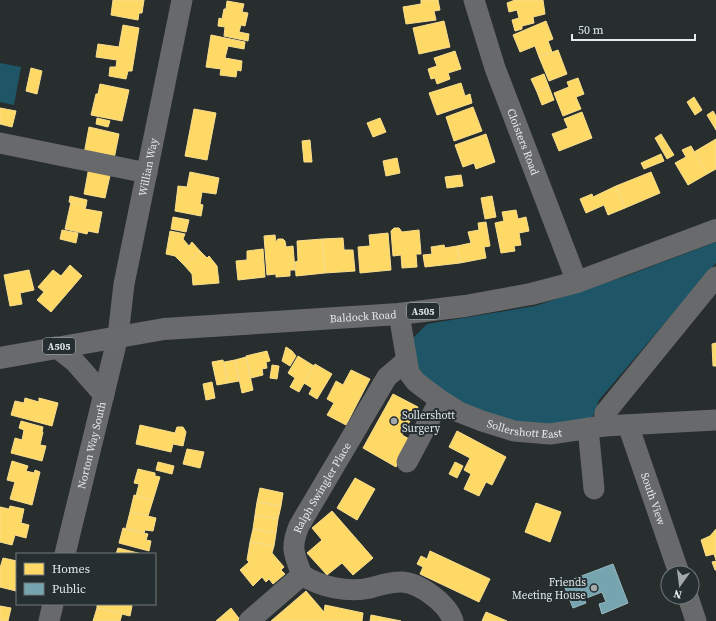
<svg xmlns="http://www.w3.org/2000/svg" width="716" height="621" font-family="'Source Serif 4',serif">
<rect width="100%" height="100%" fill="#282d2e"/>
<g fill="#1e5667">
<path d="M0 63 21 67 14 105 0 102Z"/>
<path d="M716 242V263L599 400 592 419C570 422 548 426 525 424 498 420 428 394 417 368 414 359 414 347 413 338L427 324 535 306 626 276Z"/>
</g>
<g fill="#ffd966" stroke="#f7de8e">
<path d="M113 0H144L142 13H139L138 20 111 15Z"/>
<path d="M421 0H438L440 10 434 11 436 20 406 24 403 7 421 4Z"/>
<path d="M515 0H543L545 14 533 17 534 23 522 26V29L515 31 512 20 519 18 517 10 509 12 507 3Z"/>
<path d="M227 1 244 4 242 12 248 13 245 26 241 25 239 32 249 34 248 41 224 36 225 27 218 26 219 18 222 19 224 9H226Z"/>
<path d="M444 21 450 47 419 54 413 28Z"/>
<path d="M546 21 553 39 548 41 552 52 539 57 535 46 520 52 513 35Z"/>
<path d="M123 25 139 28 132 71H128L126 79 109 76 110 67H116L117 60 96 57 98 44 119 47Z"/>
<path d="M211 35 245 42 244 49 228 46 225 58 242 61 241 71 237 70 236 77 220 75 221 69 206 67Z"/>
<path d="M558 50 567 74 549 81 539 57Z"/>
<path d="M455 51 461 69 448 73 450 79 437 84 435 78 431 79 428 69 437 66 434 58Z"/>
<path d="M31 68 42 71 37 94 26 91Z"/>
<path d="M544 74 549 87 537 92 531 79Z"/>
<path d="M578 78 584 94 576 97 581 109 563 116 554 93 569 87 567 82Z"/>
<path d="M461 83 465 96 470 94 472 103 437 115 429 93Z"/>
<path d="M100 84 129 90 122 121 91 115 96 94H98Z"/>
<path d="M549 87 554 100 542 105 537 92Z"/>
<path d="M694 97 702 110 695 115 687 102Z"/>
<path d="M473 107 482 131 454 141 446 117Z"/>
<path d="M0 108 16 111 12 127 0 124Z"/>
<path d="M194 109 216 113 207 160 185 156Z"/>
<path d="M713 111 716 116V130L707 115Z"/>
<path d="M582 112 592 138 559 151 552 134 568 128 564 119Z"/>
<path d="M97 118 110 121 108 127 96 124Z"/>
<path d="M380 118 386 132 373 137 367 123Z"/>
<path d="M89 127 119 134 113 164 84 154Z"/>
<path d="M486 134 495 162 476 169 474 163 463 167 455 145Z"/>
<path d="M661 134 674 155 667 159 655 138Z"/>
<path d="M716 139V169L707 174 694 152Z"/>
<path d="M310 140 312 162H304L302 141Z"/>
<path d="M691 146 707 174 688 185 675 163 686 157 682 150Z"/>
<path d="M661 154 664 161 644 169 641 163Z"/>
<path d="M397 158 400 173 386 176 383 161Z"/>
<path d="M89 167 111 171 105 198 84 194Z"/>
<path d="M190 172 219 178 216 194 202 192 200 204 203 205 201 216 175 211 178 186 187 187Z"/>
<path d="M651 172 660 193 625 208 616 186Z"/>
<path d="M461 175 463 186 447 188 445 177Z"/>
<path d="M616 186 625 208 608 215 604 205 586 213 580 199 592 194 593 197Z"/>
<path d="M70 196 87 200 86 206 69 202Z"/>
<path d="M492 196 496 217 485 219 481 198Z"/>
<path d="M71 202 86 206 85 209 102 212 98 233 88 231 87 234 65 229Z"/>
<path d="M516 210 518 219 526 217 529 231 519 233 521 245 514 246 515 251 501 253 495 223 504 221 502 212Z"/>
<path d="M173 217 189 220 186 232 171 229Z"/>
<path d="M486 222 490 246 484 247 486 258 460 263 457 246 471 243 468 232 479 230 478 223Z"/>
<path d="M394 228H399L402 232 419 230 421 254H416L417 267 402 268 401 255 393 256 391 231Z"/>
<path d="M62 230 78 233 76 243 60 239Z"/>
<path d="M170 231 185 234 183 239 189 246 192 242 200 251 184 265 175 256 166 254Z"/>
<path d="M388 233 391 270 360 273 358 247 370 246 369 235Z"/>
<path d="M275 235 276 242 278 239H283L285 241 286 247 293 246 295 270H290V276L276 277V274L267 275 264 236Z"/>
<path d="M343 238 344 250H353L355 271 325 273 322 239Z"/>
<path d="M322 239 325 273 296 276 295 262 298 261 297 241Z"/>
<path d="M444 245 445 248 457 246 460 263 425 267 423 255 432 254 431 247Z"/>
<path d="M263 249 265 277 238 280 236 261 247 260V251Z"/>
<path d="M200 251 207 258 209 256 217 266 219 283 193 285 192 274 184 265Z"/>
<path d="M70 265 82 276 51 312 37 300 44 292 38 287 53 270 61 276Z"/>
<path d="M29 270 34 290 20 293 22 304 10 306 4 275Z"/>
<path d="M716 343V366H713L712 344Z"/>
<path d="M286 347 292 351 296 356 290 366 282 361Z"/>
<path d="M267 351 270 361 266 362 267 368 262 369 263 375 251 378 246 356Z"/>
<path d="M298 356 314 366 299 392 290 387 295 378 288 373Z"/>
<path d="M246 357 253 390 242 393 235 360Z"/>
<path d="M223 360 228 383 217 385 212 362Z"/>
<path d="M235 360 239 381 228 383 224 362Z"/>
<path d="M315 364 332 374 317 399 309 394 312 388 304 383Z"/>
<path d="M272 365 279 366 277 379 270 378Z"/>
<path d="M351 370 370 379 346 425 327 415 334 403 327 399 336 381 343 385Z"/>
<path d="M212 382 215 398 206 400 203 384Z"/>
<path d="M393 394 418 407 402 435 411 440 396 467 363 448Z"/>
<path d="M25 398 39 402V398L58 403 52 426 11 415 15 401 24 403Z"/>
<path d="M21 421 43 427 42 432H43L40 445 46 446 42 461 11 453 15 438 22 440 24 430 19 428Z"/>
<path d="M140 425 175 433 177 427H183L186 432 183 446 173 444 171 452 136 444Z"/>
<path d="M457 431 506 457 492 485 486 482 479 496 464 489 471 474 464 470 470 458 449 447Z"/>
<path d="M187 449 204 452 200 468 183 464Z"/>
<path d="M12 461 28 466 26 471 34 473 35 470 40 472 32 505 10 499 15 482 7 480Z"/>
<path d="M158 462 174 466 172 474 156 470Z"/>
<path d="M455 462 463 466 457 478 449 474Z"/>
<path d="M138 469 155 473V476L160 477 153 500 136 496 139 484 134 483Z"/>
<path d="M355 478 375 489 357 520 337 508Z"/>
<path d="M260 488 283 493 281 506 257 502Z"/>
<path d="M134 495 153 500 148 516 130 512Z"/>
<path d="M257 502 281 506 278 519 255 515Z"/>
<path d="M536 503 561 512 550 542 525 532Z"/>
<path d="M10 506 24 509 21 523 29 525 26 538 15 535 12 545 0 542V507L9 509Z"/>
<path d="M332 511 373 558 353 575 342 563 327 575 307 553 322 540 312 528Z"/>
<path d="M130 512 156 518 153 531 145 530 144 533 126 528Z"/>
<path d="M255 515 278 519 276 533 253 529Z"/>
<path d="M123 528 148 534 146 540 151 541 149 551 119 543Z"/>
<path d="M253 529 276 533 274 546 250 542Z"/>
<path d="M716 529V560L714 554 706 556 701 540 710 536Z"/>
<path d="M250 542 274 546 272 553 284 567 281 570 285 574 273 584 269 579 266 582 262 577 253 586 240 570 249 562 247 560Z"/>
<path d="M118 548 142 554H116Z"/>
<path d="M430 551 490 579 479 602 420 574 423 567 417 564 421 556 427 559Z"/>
<path d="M3 558 17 561 16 591 0 587V568Z"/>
<path d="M716 561V570H715L712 562Z"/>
<path d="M306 591 324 612 325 605 363 613 362 621H271Z"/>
<path d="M97 604H126L132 606 130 616 97 608Z"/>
<path d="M0 606 11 608 8 621H0Z"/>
<path d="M97 608 122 614 120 621H93Z"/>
<path d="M231 608 241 621H216Z"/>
<path d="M486 612 507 621H482Z"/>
<path d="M371 615 401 621H370Z"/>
</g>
<path fill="#76a5af" stroke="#97bac1" d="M613 564 628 603 602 614 599 604 606 602 602 592 584 599 586 603 573 608 563 583Z"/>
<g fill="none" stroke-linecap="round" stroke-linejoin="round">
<g stroke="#68696a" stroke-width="21">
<path id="s1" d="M474 0 495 68 577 282"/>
<path d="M0 143 147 173"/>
<path id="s2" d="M399 314 409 373 416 382 440 400 459 412 482 421 514 431 550 434 604 426 716 420"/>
<path d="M56 347 75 362 104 395"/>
<path id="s3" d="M628 425 679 573"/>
<path d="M604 426 605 413 716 277"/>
<path d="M588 428 594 489"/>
<path d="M407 462 440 400"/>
<path id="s4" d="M65 554 118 336 124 284 182 0"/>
<path d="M302 575C321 587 348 593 370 588 381 585 389 582 401 582 419 582 448 604 453 621"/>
<path d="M688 597 696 621"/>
<path d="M49 621 53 604"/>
<path id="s5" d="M249 621 302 575C294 554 290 548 299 526L387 377 406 361"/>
</g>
<path stroke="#686a6b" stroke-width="22" id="s6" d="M0 358 164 329 399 314 465 306 531 294 577 282 716 230"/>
</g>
<g fill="#a3a8aa" stroke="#252e31" stroke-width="1.5">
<circle cx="394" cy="421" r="4"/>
<circle cx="594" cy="588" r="4"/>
</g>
<g text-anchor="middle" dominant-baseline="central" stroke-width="4" stroke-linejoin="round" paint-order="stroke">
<g fill="#252e31" stroke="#abb2b4" stroke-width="1">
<rect x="407" y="303" width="32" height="16" rx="3"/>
<rect x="43" y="338" width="32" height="16" rx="3"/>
</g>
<g font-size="10" font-weight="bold" fill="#e5eaec">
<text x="423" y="311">A505</text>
<text x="59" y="346">A505</text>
</g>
<g font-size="11" fill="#e5eaec" stroke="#252e31">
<text stroke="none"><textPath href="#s1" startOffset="150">Cloisters Road</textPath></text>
<text stroke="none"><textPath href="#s4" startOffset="396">Willian Way</textPath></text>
<text stroke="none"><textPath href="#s6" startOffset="366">Baldock Road</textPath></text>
<text stroke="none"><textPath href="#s2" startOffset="192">Sollershott East</textPath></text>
<text stroke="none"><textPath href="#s4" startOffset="112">Norton Way South</textPath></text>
<text stroke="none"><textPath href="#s5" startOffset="166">Ralph Swingler Place</textPath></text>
<text stroke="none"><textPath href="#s3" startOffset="78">South View</textPath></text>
</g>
<g font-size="11" fill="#e5eaec" stroke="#252e31" text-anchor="start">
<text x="402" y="415">Sollershott<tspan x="402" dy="13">Surgery</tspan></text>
<text x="586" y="582" text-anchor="end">Friends<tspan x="586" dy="13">Meeting House</tspan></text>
</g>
</g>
<rect x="16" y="553" width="140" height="52" fill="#252e31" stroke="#72797c"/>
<rect x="24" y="563" width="20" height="12" fill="#ffd966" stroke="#72797c"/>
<text x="52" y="573" font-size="12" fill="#e5eaec">Homes</text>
<rect x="24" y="583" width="20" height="12" fill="#76a5af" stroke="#72797c"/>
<text x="52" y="593" font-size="12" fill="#e5eaec">Public</text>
<g transform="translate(680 585) rotate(194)"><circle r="19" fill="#252e31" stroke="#72797c"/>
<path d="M0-3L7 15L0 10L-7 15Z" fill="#a3a8aa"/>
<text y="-6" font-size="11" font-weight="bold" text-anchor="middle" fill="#e5eaec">N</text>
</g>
<path d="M572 34v6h123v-6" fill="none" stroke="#e5eaec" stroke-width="2"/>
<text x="578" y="34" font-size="12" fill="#e5eaec" stroke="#252e31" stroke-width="3" paint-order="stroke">50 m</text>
</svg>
